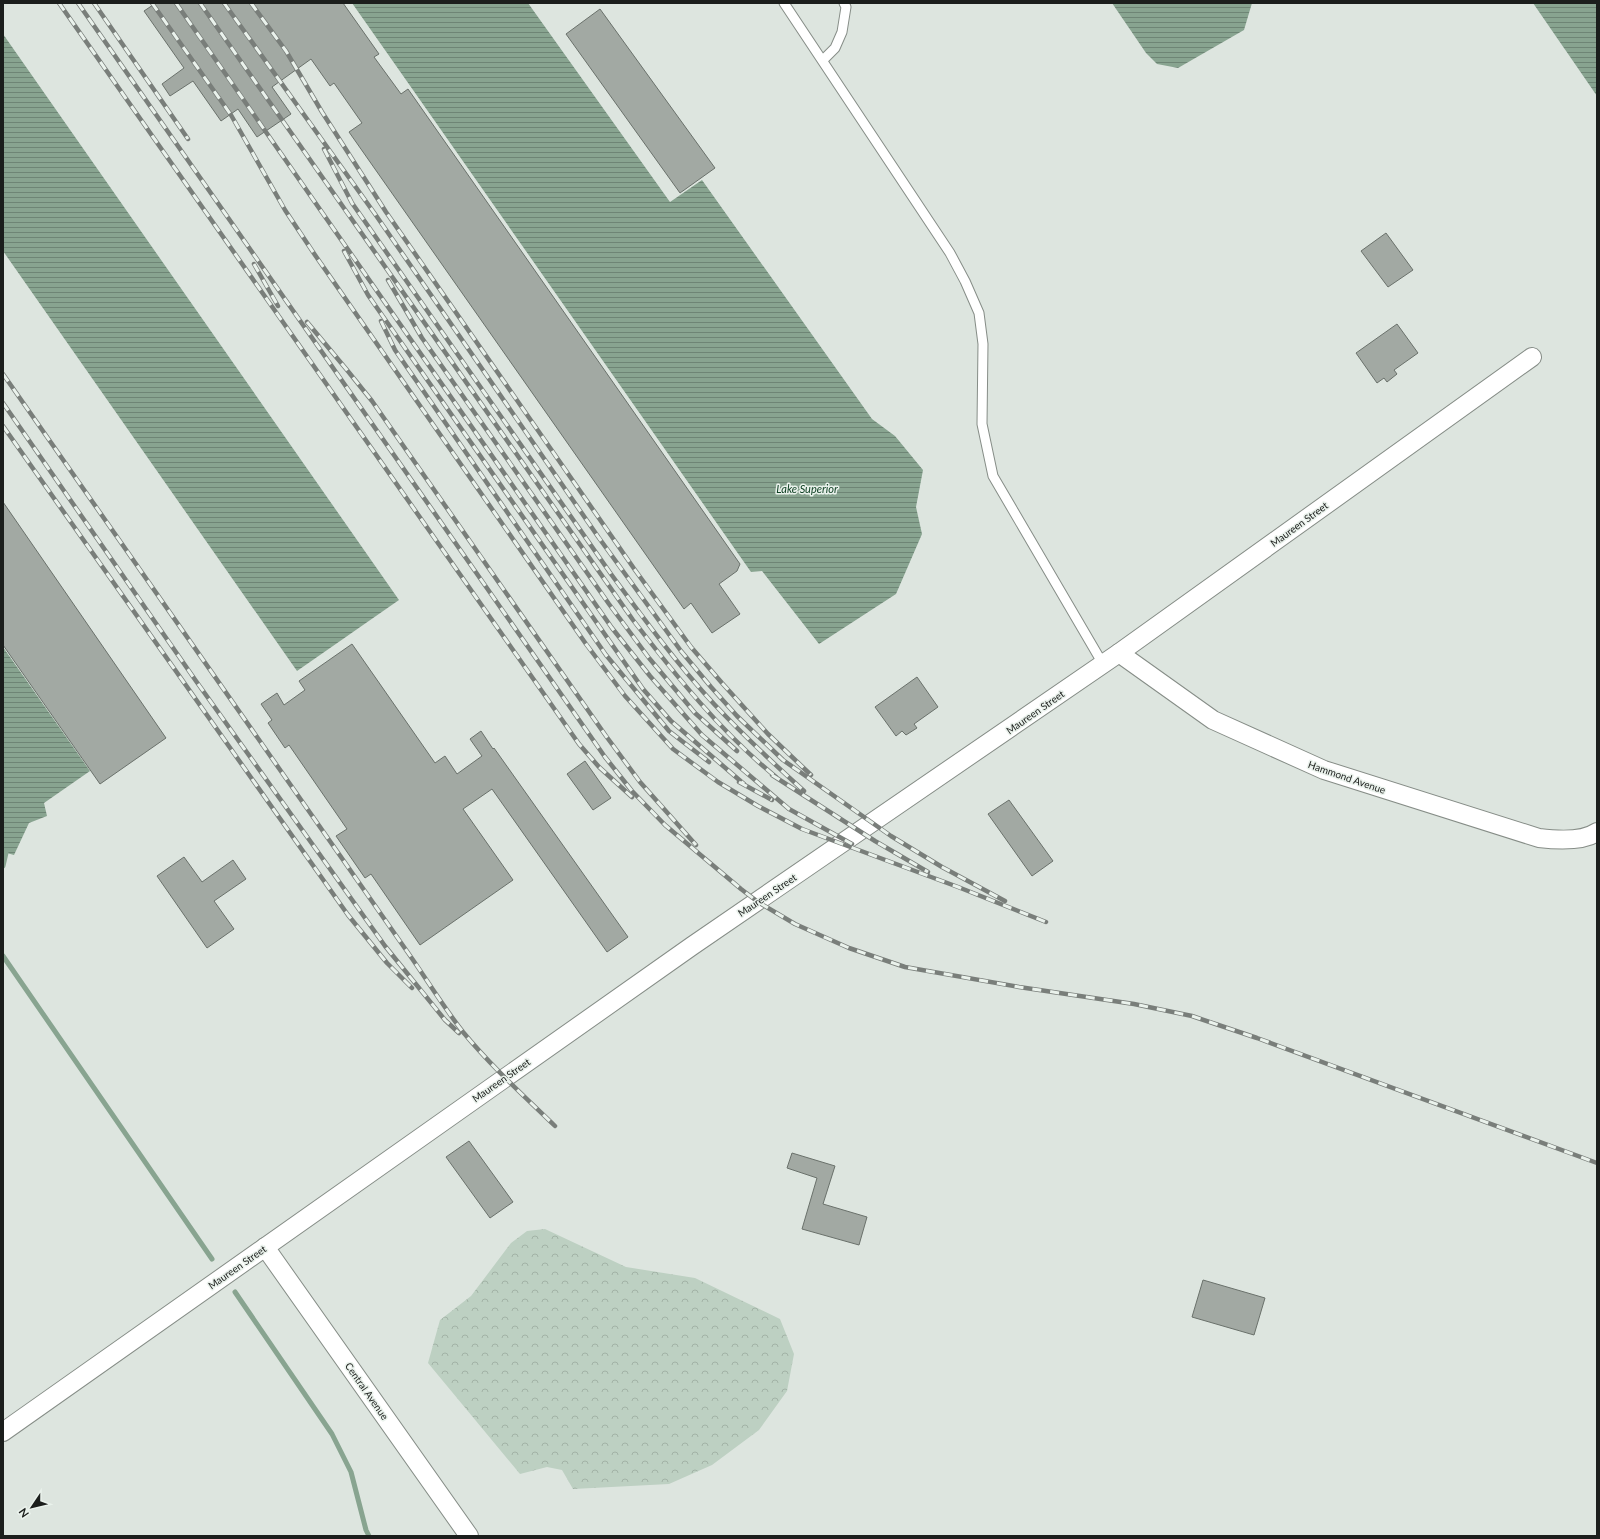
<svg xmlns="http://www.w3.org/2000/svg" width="1600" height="1539" font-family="Lato,sans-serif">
<defs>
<pattern id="forest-crowns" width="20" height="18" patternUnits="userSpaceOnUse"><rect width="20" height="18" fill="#bdd0c2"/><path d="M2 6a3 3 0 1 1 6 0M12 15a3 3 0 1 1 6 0" fill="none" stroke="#a2b2a6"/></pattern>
<pattern id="water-rules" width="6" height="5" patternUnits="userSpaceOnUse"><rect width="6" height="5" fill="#88a490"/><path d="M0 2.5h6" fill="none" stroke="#6e8575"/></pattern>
</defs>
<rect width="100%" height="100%" fill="#dde5df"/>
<path fill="url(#forest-crowns)" d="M545 1229 626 1267 695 1278 780 1319 794 1354 787 1391 759 1430 712 1465 669 1484 573 1489 562 1470 547 1467 520 1474 428 1363 440 1320 471 1296 511 1243 527 1231Z"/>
<g fill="url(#water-rules)">
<path d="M352 3H528L670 202 702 180 872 419 895 436 923 470 916 507 922 534 896 594 819 644 762 571 751 572Z"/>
<path d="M1112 3H1252L1244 30 1178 68 1157 64 1146 53Z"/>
<path d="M1533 3H1597V96Z"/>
<path d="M3 34 399 600 297 671 3 251Z"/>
<path d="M3 647 90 771 44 803 47 816 29 823 14 855 3 852Z"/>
</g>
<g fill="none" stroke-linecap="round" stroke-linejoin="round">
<g stroke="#88a490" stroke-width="5">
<path d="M3 866 6 853"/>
<path d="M3 956 212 1259"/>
<path d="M235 1292 332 1434 351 1472 366 1530 369 1536"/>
</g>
</g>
<g fill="#a2a9a3" stroke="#6a716b">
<path d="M156 3H343L379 54 374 57 401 94 408 89 740 564 737 571 719 584 740 614 712 633 691 603 684 609 349 132 362 123 334 83 330 86 311 59 272 87 291 114 257 137 238 109 221 121 193 81 170 96 162 84 184 68 144 11Z"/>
<path d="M600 9 715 168 680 193 566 34Z"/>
<path d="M1386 233 1413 270 1388 287 1361 251Z"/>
<path d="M1397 324 1418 353 1394 370 1397 374 1387 382 1384 378 1377 383 1356 353Z"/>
<path d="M3 502 166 738 100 784 3 645Z"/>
<path d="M352 644 435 763 445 756 457 774 482 756 470 739 481 731 493 749 494 748 628 937 607 952 492 789 463 809 513 880 420 945 371 874 365 878 336 836 347 829 289 745 285 748 268 723 272 720 261 704 277 693 284 705 305 690 299 681Z"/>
<path d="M917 677 938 707 914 724 917 728 906 735 902 731 896 736 875 707Z"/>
<path d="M585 761 611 798 593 810 567 774Z"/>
<path d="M1009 800 1053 861 1032 876 988 814Z"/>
<path d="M184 857 202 882 233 860 246 879 214 901 234 929 207 948 157 876Z"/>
<path d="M469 1141 513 1202 490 1218 446 1157Z"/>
<path d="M792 1153 835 1166 823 1204 867 1217 859 1245 802 1229 817 1178 787 1168Z"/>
<path d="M1203 1280 1265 1298 1254 1335 1192 1317Z"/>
</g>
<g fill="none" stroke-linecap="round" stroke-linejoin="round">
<g stroke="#868d87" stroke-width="11">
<g id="lane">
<path d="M784 3 950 253 965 281 979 313 983 344 982 424 993 476 1103 664"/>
<path d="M823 60 835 48 842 32 846 7 844 3"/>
</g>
</g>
<g stroke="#868d87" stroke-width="20">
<g id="street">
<path d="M1119 653 1213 720 1324 770 1539 838C1556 840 1583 842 1597 832"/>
<path d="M265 1247 469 1536"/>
<path d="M3 1432 692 946 1119 653 1532 357"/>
</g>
</g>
<use href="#lane" stroke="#fff" stroke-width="9"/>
<use href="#street" stroke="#fff" stroke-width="18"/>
<g stroke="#797e7a" stroke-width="4.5">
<g id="rail">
<path d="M59 3 579 744 599 767 632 797"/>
<path d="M78 3 605 757 632 791 665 825 741 889 758 902 795 924 849 948 905 967 1019 987 1134 1004 1192 1016 1257 1038 1597 1163"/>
<path d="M94 3 188 139"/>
<path d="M152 3 231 115 285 210 315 255 586 644 625 696 673 749 718 782 758 806 802 829 958 887 1046 922"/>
<path d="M176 3 612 628 650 676 702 735 789 809 852 844"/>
<path d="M200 3 633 620C676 676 721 732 776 777"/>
<path d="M224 3 375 214 599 538 681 651 711 687 737 716 783 760 891 836 942 867 1005 901"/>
<path d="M251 3 286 51 322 112 386 212 635 570 691 647 722 683 768 734 811 775"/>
<path d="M324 149 352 203 611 574C644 619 677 664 714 704 743 735 773 763 804 791"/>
<path d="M344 251 368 295 643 689 671 721 744 784"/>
<path d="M254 264 278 306"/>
<path d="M388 280 422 338 609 604 649 658 695 713 737 751"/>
<path d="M381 321 395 350 606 655 669 731 709 762"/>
<path d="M307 322 347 370 372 401 606 736 640 782 696 845"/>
<path d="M3 374 404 947C424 975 442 1005 463 1032 491 1066 524 1096 555 1126"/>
<path d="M3 403 196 681 385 946 445 1020 459 1033"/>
<path d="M3 426 348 915 387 963 412 988"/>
<path d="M772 775 875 841 928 872"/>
<path d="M739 782 772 800"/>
</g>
</g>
<use href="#rail" stroke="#eaf2ec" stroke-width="3" stroke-dasharray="9" stroke-linecap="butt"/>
</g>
<g text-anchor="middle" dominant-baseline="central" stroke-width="3" stroke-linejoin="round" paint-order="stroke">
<g font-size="10" fill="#1b1e1c" stroke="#eaf2ec">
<text transform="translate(1299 524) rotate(-36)">Maureen Street</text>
<text transform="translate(1035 712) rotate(-35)">Maureen Street</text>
<text transform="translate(1347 777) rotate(19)">Hammond Avenue</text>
<text transform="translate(767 895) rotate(-34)">Maureen Street</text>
<text transform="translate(501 1080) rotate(-35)">Maureen Street</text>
<text transform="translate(237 1267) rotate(-35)">Maureen Street</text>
<text transform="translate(367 1391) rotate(55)">Central Avenue</text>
</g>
<g font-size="11" font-style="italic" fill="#0f4023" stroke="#eaf2ec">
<text x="807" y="488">Lake Superior</text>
</g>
</g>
<rect width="1600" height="1539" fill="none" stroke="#1b1e1c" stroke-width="8"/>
<g transform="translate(32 1507) rotate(235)" stroke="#eaf2ec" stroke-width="3" paint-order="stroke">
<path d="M0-3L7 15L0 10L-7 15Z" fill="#1b1e1c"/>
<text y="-6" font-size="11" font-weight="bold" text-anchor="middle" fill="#1b1e1c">N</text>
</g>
</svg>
